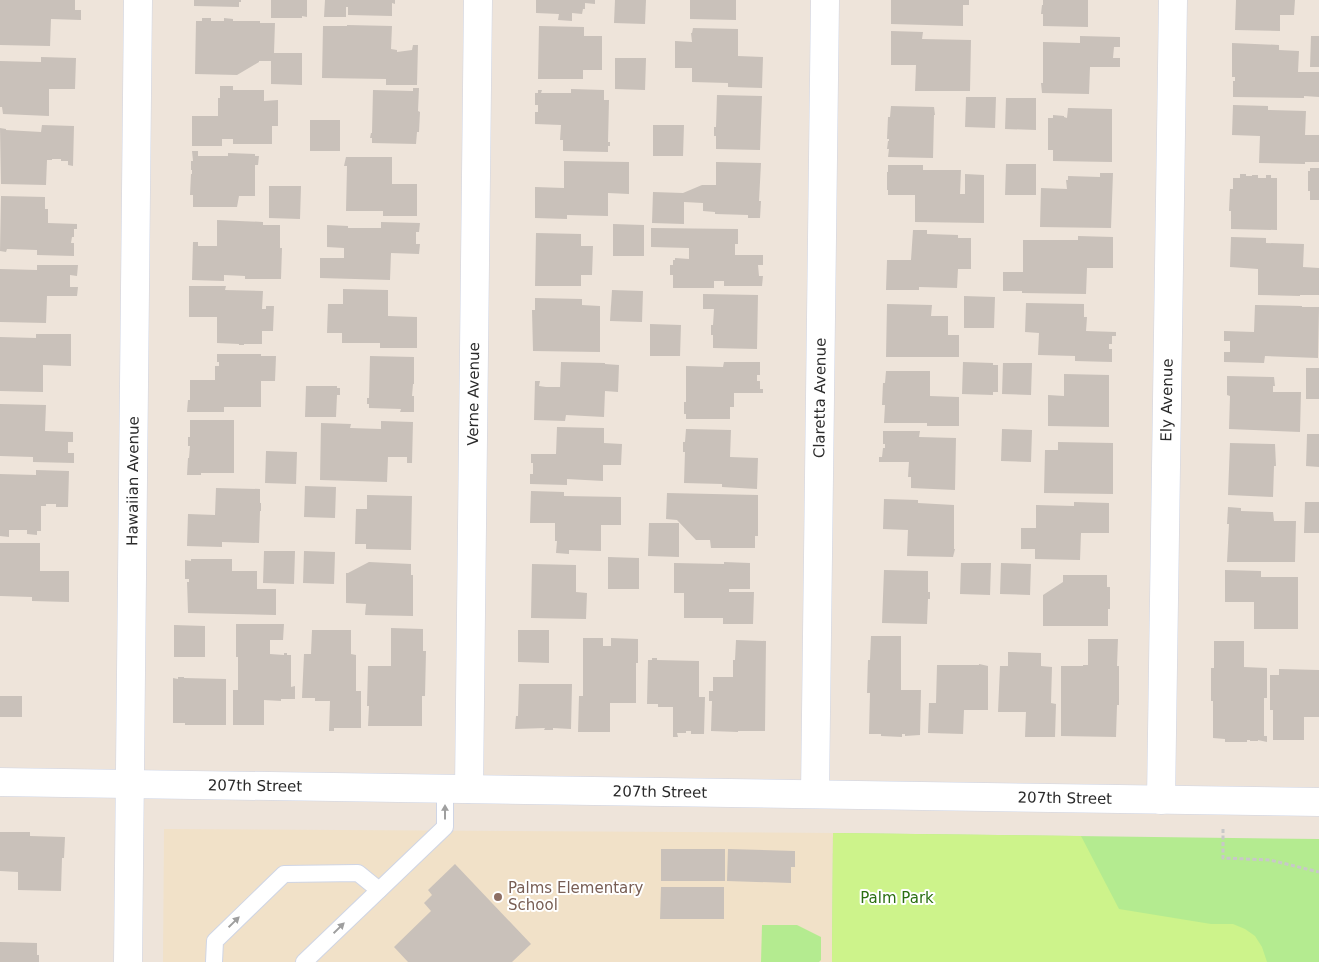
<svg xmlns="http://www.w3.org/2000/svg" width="1319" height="962" font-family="'DejaVu Sans',sans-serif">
<rect width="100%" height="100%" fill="#eee4da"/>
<path fill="#f1e1c8" d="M164 829 833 833 832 962H163Z"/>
<g fill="#b4eb90">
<path d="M833 833 1319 839V962H832Z"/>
<path d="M762 925H797L821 937V960L819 962H761Z"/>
</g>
<path fill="#cdf38b" d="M833 833 1081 836 1119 909 1211 924H1233L1245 929 1255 936 1262 947 1267 962H832Z"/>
<g fill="#c9c1ba">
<path d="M0 0H75V10H81V20L51 19 50 46 0 45Z"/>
<path d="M194 0H241V2H239V7L194 6Z"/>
<path d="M271 0H307V17L302 16V18H271Z"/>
<path d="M325 0H395V4L392 3V16L348 15V7H346V17H324Z"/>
<path d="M536 0H595V4L585 3V9H583L582 14 572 13V21L558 20 559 14 536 13Z"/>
<path d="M615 0H646L645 24 614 23Z"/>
<path d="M690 0H736V20L690 19Z"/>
<path d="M891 0H969V5H963V26L891 24Z"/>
<path d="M1043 0H1088V27L1043 26V14H1041L1042 5H1043Z"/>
<path d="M1236 0H1295L1294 15H1280V31L1235 30Z"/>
<path d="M202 18H211V21H224V18L233 19V21H260V23H275L274 53H302V85L271 84V61H259V62L237 75 195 74 196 21H202Z"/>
<path d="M347 25 392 26 391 49 397 50V52L412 50 413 45H418L417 85H386V79L322 78 323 26H347Z"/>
<path d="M539 26 584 27V36H602V70H583V79H538Z"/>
<path d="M693 28 738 29V56L763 57 762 88 728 87V83L692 82V68H675V41L692 42 691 33H692Z"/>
<path d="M891 31 923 32 922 39 971 40 970 91H915L916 65H891Z"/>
<path d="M1080 36 1120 37V47H1114L1113 58H1120V67H1090L1089 94 1042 93 1041 83H1043V42L1080 43Z"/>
<path d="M1311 36H1319V67H1310Z"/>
<path d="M1232 43 1279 45V50L1299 51 1298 72H1319V97L1304 96V98L1233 97V81H1235V77H1232Z"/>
<path d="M41 57 76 58 75 89H49V116L3 114 2 107H0V61L41 62Z"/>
<path d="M615 58H646L645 90 615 89Z"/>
<path d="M220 86H233V90H264V101L278 100V126H272V144H233V139H222V146H192V116H218V98H220Z"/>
<path d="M413 88H419L418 111 420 112 419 132H417L416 144 372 143V138H370L371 133H372L373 90 413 91Z"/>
<path d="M571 89 604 90V100H609L608 142H610V146H608V152L563 151V140H560L561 125 535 124V112H538V105H535V93H538V90H542L541 93H571Z"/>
<path d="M717 95 762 96 760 150 716 149V136H714V127H716Z"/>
<path d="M966 97H996L995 128 965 127Z"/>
<path d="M1006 98H1036V130L1005 129Z"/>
<path d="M1233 105 1268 106V110L1306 111 1305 135H1319V162H1305V164L1259 163 1260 136 1232 135Z"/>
<path d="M891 106 934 107 935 115H934L933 158 888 157 889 149H887L888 141H889V139H887L888 117H890Z"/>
<path d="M1068 108 1112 109V162L1053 161V150H1048V118H1053V115L1064 116V117L1067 118Z"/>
<rect x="310" y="120" width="30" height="31"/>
<path d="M42 125 74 126 73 166 68 165V161H61V159H52V160H47L46 185 1 184 0 128 6 129V130L41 132Z"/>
<path d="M653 125H684L683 156H653Z"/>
<path d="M192 151H198V156H228V153L255 154V156H259L258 165H255V196H239L237 207H193V195H190L191 174H192V170H191V161H193Z"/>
<path d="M346 157H392V184H417V216H383V211H346L347 166H344Z"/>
<path d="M564 161 629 162V194L608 193V216L567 215V219L535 218V187L564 188Z"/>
<path d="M716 162 761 163 759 201H761L760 218H748V215L715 214V212L703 211V203L684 202V224L652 223 653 192 683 193 702 185H716Z"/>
<path d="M1006 164H1036V195H1005Z"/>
<path d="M888 165H923V170H961L960 194H965V174L984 175V223L915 222V195H888V190H887V172H888Z"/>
<path d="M1310 168H1319V200H1310V191H1308V171H1310Z"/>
<path d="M1100 173H1113L1111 228 1040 227 1041 188 1067 189 1066 180H1068V176L1100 177Z"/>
<path d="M1240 174H1246V176H1252V175H1258V178H1266V175H1271V178H1277V230L1231 229V211H1229L1230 189H1233V178H1240Z"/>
<path d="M269 186H301L300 219 269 218Z"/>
<path d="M1 196 45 197V209H48V223L77 224V229H74V237H72L71 243H74V256L37 255V250L7 249 6 252 0 251Z"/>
<path d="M217 220 263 222V225H280V248H282L281 279H245V276L224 275V281L192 280 193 242H198V246H217Z"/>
<path d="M381 222 420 223 419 232H416V244H420L419 254 391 253 390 280 320 278V258H344V248L327 247V225L348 226V228H381Z"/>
<path d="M613 224 644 225V256H613Z"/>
<path d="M651 228 738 229V244H735V255H763V265H758L759 276H763L762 286H724V281H714V288H673V275H670V265H673V260H675V258L689 259V248L651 247Z"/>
<path d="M913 230H927V234L958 235V238H971V269H958L957 288 919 287V290H886L887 260H911Z"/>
<path d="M536 233 581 234V246H593L592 275H581V286H535Z"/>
<path d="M1078 236 1113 237V268H1087L1086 294 1022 293V291H1003V272H1023V240H1078Z"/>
<path d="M1231 237 1266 238V243L1304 244 1303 267 1319 268V295H1300V296L1258 295V269L1230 267Z"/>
<path d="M37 265H78L77 276 70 275V287H78L77 296H47L46 323 0 322V269L37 270Z"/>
<path d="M189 286H226L225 290 263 291 262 309H266V306H274L273 331H262V344H244V345H239V344L217 343V317H189Z"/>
<path d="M343 289 388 290V316L417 317V348H380V343H342V333H327L328 304H343Z"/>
<path d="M612 290 643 291 642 322 610 321Z"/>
<path d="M703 294 758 295 757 349 713 348V335H711V325H713L714 309H703Z"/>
<path d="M964 296 995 297 994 328H964Z"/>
<path d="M535 298 582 299V305L600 306V352L533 351 532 310H535Z"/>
<path d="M1026 303 1084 304V317H1087L1086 331 1116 332V336H1112V344H1109V349H1112V362L1075 361V356L1038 355 1039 333 1025 332Z"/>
<path d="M887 304 932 305 931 316H948V335H959V357H886Z"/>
<path d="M1255 305 1302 306V307H1319L1318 358 1265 356 1264 363 1224 362V352H1230V341H1224V331L1254 332Z"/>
<path d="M650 324 681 325 680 356H650Z"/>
<path d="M36 334H71V366L43 365V392L0 391V337L36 338Z"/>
<path d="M217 354H261V356H276L275 381H261V407H224V412H187L188 400H190V380H215V366H219V362H217Z"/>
<path d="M370 356 414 357V384H413L412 396H414V412H400L401 409 369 408V404H367V398H369Z"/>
<path d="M561 362 605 363V364L619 365 618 392 605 391 604 417 566 415 565 421 534 420 535 381H540L539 386 546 387H560Z"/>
<path d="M724 362H760V375H757V381H760V389H763V393H734V407H730V419H686V414H684V402H686V366L723 367Z"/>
<path d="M963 362 993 363V365H998V392H993V395L962 394Z"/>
<path d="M1003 363H1032L1031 395 1002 394Z"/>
<rect x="1306" y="368" width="13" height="31"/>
<path d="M886 371H930V396L959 397V426H927V423H884L885 405H882L883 383H885Z"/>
<path d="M1064 374 1109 375V427L1048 426V395L1064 396Z"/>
<path d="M1227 376 1274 377 1275 386H1273V392H1301L1300 432 1229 429 1230 396 1227 395Z"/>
<path d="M306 386H337V388H340V395H337L336 417H305Z"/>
<path d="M0 404 46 405 45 431 73 432V442H68V453H74V463L33 462V457L0 456Z"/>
<path d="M190 420H234V473H201V475H187L188 458H189L190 446H188V437H190Z"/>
<path d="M381 421 413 422 412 463H407V457H388L387 482 320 480 321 423 351 424 350 428 381 429Z"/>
<path d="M557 427 604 428V443L622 444 621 465H603V481L567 479V485L530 484V474H533V463H531V454H556Z"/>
<path d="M686 429 731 430 730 457 758 458 757 489 722 487V484L684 483 685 452H683V442H685Z"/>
<path d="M1002 429 1032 430 1031 462 1001 461Z"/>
<path d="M883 431H920L919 437 956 438 955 490 911 488V477H908L909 462H879V457H882L883 448H885V444H883Z"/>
<path d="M1307 434H1319V467L1306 466Z"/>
<path d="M1058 442 1113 443V494L1044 493 1045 450H1058Z"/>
<path d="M1230 443 1275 444 1276 466H1274L1273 497 1228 495Z"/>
<path d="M266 451 297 452 296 484 265 483Z"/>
<path d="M36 470 69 471 68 507H56V504H46V506H41V531H37V535L27 534V530H9V537L0 536V474L36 475Z"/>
<path d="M305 486 336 487 335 518 304 517Z"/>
<path d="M216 488 260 489V503H261V511H260L259 543 222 542V547L187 546 188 514 215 515Z"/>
<path d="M531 491 564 492V496L621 497V525H601V551L569 550V554L556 553 557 541H555V523H530Z"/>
<path d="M667 493 758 495V536H755V548H711L710 540H696L677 520 666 519Z"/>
<path d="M367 495 412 496 411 550 366 549V544H355L356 509H367Z"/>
<path d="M884 499 918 500V503L954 505V549H955L953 557 907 556 908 530 883 529Z"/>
<path d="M1074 502 1109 503V533H1081L1080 560 1035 559V549H1021V528H1036V505L1074 506Z"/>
<path d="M1305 502H1319V533H1304Z"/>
<path d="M1228 507 1241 508V511L1273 512 1274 521H1296L1295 562H1227L1229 524H1227Z"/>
<path d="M649 523H679V557L648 556Z"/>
<path d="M0 543H40V571H69V602L32 601V597L0 596Z"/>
<path d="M264 551H295L294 584 263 583Z"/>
<path d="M304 551 335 552 334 584 303 583Z"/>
<path d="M608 557 639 558V589H608Z"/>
<path d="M191 559H232V571H257V589H276V615L188 613 187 582H189V579H185V560L191 561Z"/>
<path d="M369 562 411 564V575H413V616L365 615 366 604 346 603V573H348Z"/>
<path d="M724 562 750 563V589H729V592H754L753 624H723V618H684V593H674V563L724 564Z"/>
<path d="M961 563H991L990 595 960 594Z"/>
<path d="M1001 563 1031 564 1030 595 1000 594Z"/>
<path d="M532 564 576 565V592L587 593 586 619 531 618Z"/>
<path d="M884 570 928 571V592H930V599H928L927 624 882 623Z"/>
<path d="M1225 570 1261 571V577H1298V629H1254V602H1225Z"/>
<path d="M1063 575H1107V587H1110V609H1108V626H1043V595L1063 582Z"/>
<path d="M236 624H284L283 640H270V654L284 655V653H287V655H291V687L295 686V699H281V701L264 700V725H233V690H238V657H236Z"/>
<path d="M174 625 205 626V657H174Z"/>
<path d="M391 628 423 629V651H426L425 696H422V726H368L369 706H367L368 666H391Z"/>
<path d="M312 630H351V654L356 655V691H361V728H334V731H329L330 701H315V698H302L304 654H311Z"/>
<path d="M518 630H549V663L518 662Z"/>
<path d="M871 636H901V690H921L920 735 905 736V734H902V737L881 736V734H869L870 693H867L868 660H870Z"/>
<path d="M583 638H603V646H611V638L638 639V663H636V703H610V732H578L579 696H583Z"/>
<path d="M1088 639H1118L1117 666H1119V705H1117L1116 737 1061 736V666H1083V665H1088Z"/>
<path d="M736 640 766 641 765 731H738V732L711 731 712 701H709V691H713V677H733V660H735Z"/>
<path d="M1214 641H1244V667L1267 668V698H1264V736H1267V742L1258 740V741H1250V740H1247V742H1225V739L1213 738V701H1211V668H1214Z"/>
<path d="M1008 652 1041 653V666L1052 667 1051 703 1056 704 1055 737H1025L1026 712H998L1000 666H1008Z"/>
<path d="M652 658H657V660L699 661V697H705L704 734H691V731H686V733H677L678 737H673V707H658V704H647L648 660H652Z"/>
<path d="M979 664 988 666V710H964L963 734 928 733 929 703H936L937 665H979Z"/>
<path d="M1279 669 1319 670V717H1304V740H1273V710H1270V675H1279Z"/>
<path d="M178 677H184V678L226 679V725H185V723H173V678L178 679Z"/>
<path d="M519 684H572L571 729 553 728V730H544L545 728 515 729 516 716H518Z"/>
<rect x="0" y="696" width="22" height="21"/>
<path d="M0 832H30V836L65 837 64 858H62L61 891 18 890V872L0 871Z"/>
<rect x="661" y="849" width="64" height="32"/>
<path d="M728 849 795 851V867H791V883L727 881Z"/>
<path d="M455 864 531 944 512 962H408L394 947 431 911 424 903 432 895 428 890Z"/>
<path d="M661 887H724V919H660Z"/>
<path d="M0 942 37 943V955H39V962H0Z"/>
</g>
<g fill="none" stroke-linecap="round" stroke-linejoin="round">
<g stroke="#cfd5e5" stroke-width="18">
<g id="service">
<path d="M214 962 215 941 284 874 358 873 379 890"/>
<path d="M304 962 445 827V789"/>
</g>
</g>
<g stroke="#cfd5e5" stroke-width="29">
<g id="minor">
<path id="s1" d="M0 782 1319 802"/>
<path id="s2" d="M469 789 478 0"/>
<path id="s3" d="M815 794 825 0"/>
<path id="s4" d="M1161 800 1173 0"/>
<path id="s5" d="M128 962 138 0"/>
</g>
</g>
<path stroke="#c8c8c8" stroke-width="3" stroke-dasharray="4 2.5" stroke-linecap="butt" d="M1223 829V858L1270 860 1319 872"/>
<use href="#service" stroke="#fff" stroke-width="16"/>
<use href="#minor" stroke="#fff" stroke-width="28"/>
</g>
<defs><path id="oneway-solid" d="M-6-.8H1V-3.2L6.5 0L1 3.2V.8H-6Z" transform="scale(1.25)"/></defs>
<g fill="#9f9f9f">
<use href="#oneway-solid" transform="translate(445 812) rotate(-90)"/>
<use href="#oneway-solid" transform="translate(234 922) rotate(-44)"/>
<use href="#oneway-solid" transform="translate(339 928) rotate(-44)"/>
</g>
<circle fill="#8d6e63" stroke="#fff" stroke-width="2" cx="498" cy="897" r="5"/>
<g text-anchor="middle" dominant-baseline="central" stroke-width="4" stroke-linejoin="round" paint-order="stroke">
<g font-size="15" fill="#2a2a2a" stroke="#fff">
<text stroke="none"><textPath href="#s2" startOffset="395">Verne Avenue</textPath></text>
<text stroke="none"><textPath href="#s3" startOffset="396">Claretta Avenue</textPath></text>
<text stroke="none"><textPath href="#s4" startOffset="400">Ely Avenue</textPath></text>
<text stroke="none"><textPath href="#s5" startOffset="481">Hawaiian Avenue</textPath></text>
<text stroke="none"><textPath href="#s1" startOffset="255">207th Street</textPath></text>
<text stroke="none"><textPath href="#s1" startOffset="660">207th Street</textPath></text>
<text stroke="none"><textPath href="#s1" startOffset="1065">207th Street</textPath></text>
</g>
<g font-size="15" fill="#785e54" stroke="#fff" text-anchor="start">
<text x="508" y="888">Palms Elementary<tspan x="508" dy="17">School</tspan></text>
</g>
<g font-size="15" fill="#2a6f12" stroke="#fff">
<text x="897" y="898">Palm Park</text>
</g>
</g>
</svg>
